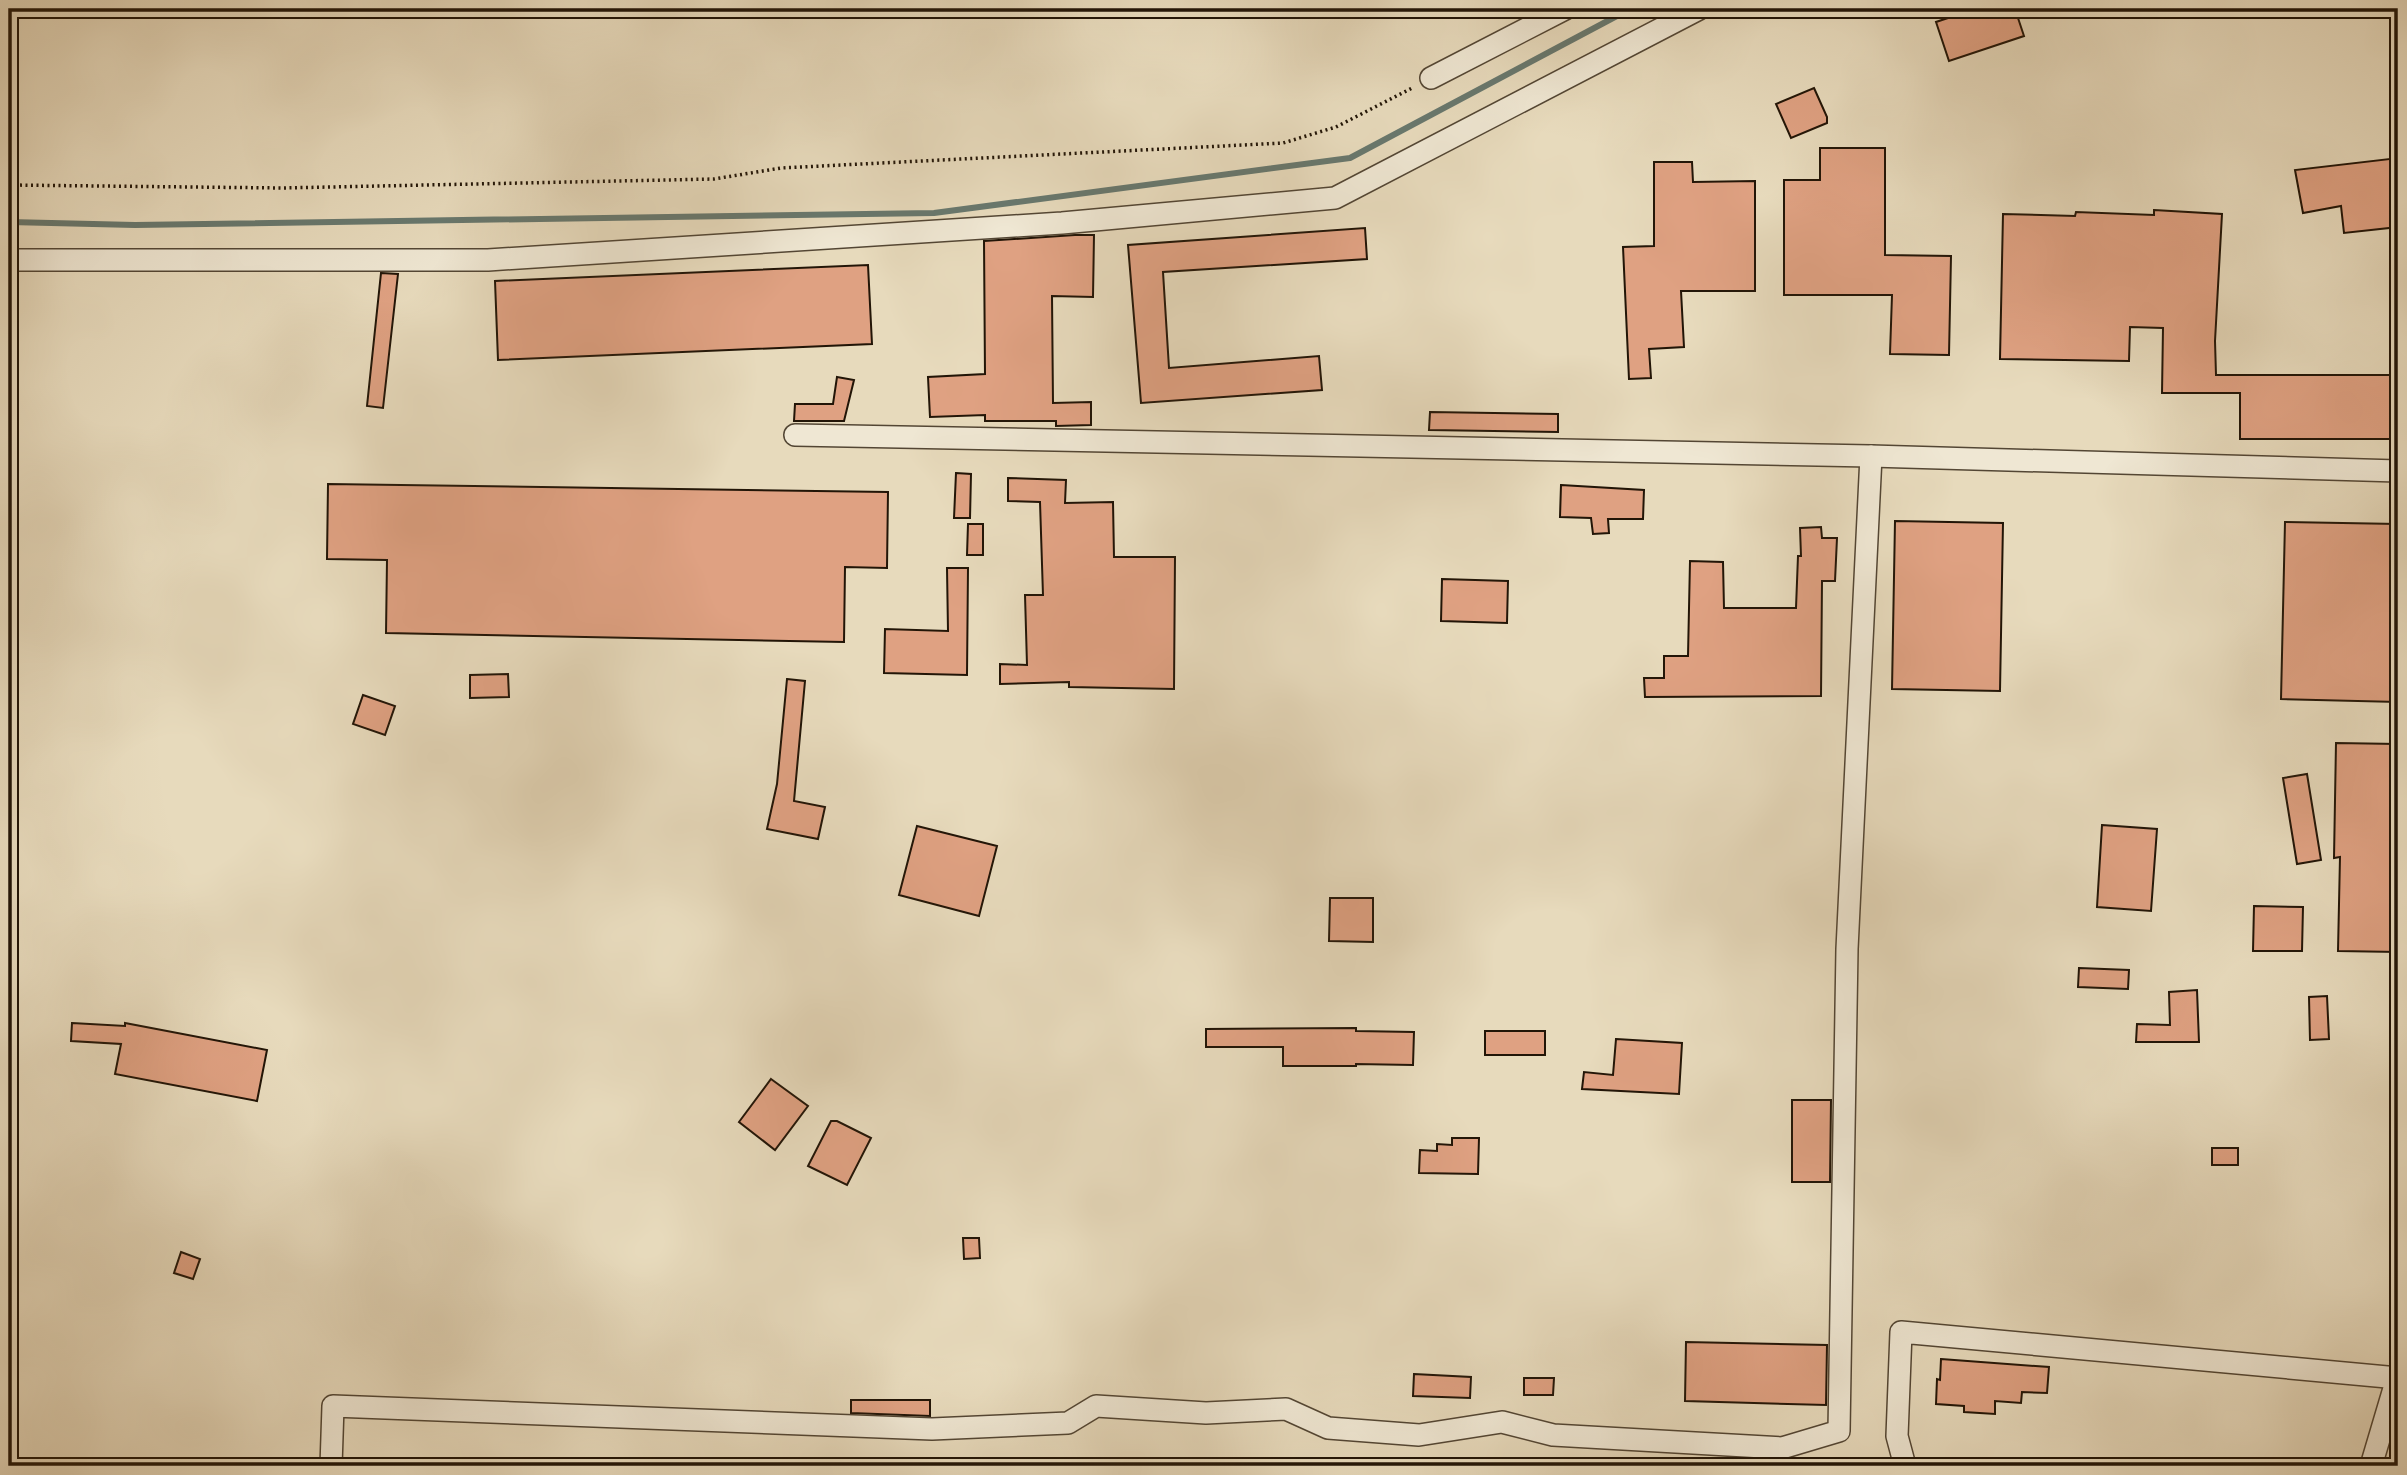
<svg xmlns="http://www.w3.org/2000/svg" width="2407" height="1475" font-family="'Libre Bodoni',serif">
<rect width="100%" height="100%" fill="#e7dabc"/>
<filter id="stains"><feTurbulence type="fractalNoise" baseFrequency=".00286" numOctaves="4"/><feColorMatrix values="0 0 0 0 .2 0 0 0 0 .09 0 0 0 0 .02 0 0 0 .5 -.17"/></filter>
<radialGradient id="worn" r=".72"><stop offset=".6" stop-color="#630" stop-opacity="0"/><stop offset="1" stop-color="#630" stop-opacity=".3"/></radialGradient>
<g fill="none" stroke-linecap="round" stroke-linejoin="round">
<path stroke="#68786e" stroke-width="6" d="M9 222 135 225 934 213 1350 158 1630 9"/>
</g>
<g fill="#dfa182" stroke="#221507" stroke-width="2">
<path d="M1975 9H2015L2024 36 1949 61 1936 22Z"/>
<path d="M1814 88 1827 117V123L1791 138 1776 104Z"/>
<path d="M1820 148H1885V255L1951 256 1949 355 1890 354 1892 295H1784V180H1820Z"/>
<path d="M2398 158V227L2344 233 2341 206 2303 213 2295 170Z"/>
<path d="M1654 162H1692L1693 182 1755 181V291H1681L1684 347 1649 349 1651 378 1629 379 1623 247 1654 246Z"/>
<path d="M2154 210 2222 214 2215 341 2216 375H2398V439H2240V393H2162L2163 328 2130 327 2129 361 2000 359 2003 214 2075 216 2076 212 2154 215Z"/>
<path d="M1365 228 1367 259 1163 272 1169 368 1319 356 1322 390 1141 403 1128 245Z"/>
<path d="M1075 235H1094L1093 297 1052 296 1053 403 1091 402V425L1056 426V421H985V415L930 417 928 377 985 374 984 241Z"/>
<path d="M868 265 872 344 498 360 495 281Z"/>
<path d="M381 273 398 274 383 408 367 406Z"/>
<path d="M837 377 854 380 844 421H794L795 404H833Z"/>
<path d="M1430 412 1558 414V432L1429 430Z"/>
<path d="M956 473 971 474 970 518H954Z"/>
<path d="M1008 478 1066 480 1065 503 1113 502 1114 557H1175L1174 689 1069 687V682L1000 684V664L1027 665 1025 595H1043L1040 502 1008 501Z"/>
<path d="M328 484 888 492 887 568 845 567 844 642 386 633 387 560 327 559Z"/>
<path d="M1561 485 1644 490 1643 519H1608L1609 533 1593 534 1591 518 1560 517Z"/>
<path d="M1895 521 2003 523 2000 691 1892 689Z"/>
<path d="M2285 522 2398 524V702L2281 699Z"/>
<path d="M968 524H983V555H967Z"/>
<path d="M1821 527 1822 538H1837L1835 581H1822L1821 696 1645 697 1644 678H1664V656H1688L1690 561 1723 562 1724 608H1796L1798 556H1801L1800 528Z"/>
<path d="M947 568H968L967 675 884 673 885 629 948 631Z"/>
<path d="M1442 579 1508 581 1507 623 1441 621Z"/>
<path d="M508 674 509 697 470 698V675Z"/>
<path d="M787 679 805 681 794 801 825 807 818 839 767 829 777 784Z"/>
<path d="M363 695 395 706 385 735 353 724Z"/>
<path d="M2336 743 2398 744V952L2338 951 2340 857 2334 858Z"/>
<path d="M2307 774 2321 860 2297 864 2283 778Z"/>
<path d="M2102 825 2157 829 2151 911 2097 907Z"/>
<path d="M917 826 997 846 979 916 899 895Z"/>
<path d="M1330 898H1373V942L1329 941Z"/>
<path d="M2254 906 2303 907 2302 951H2253Z"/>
<path d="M2079 968 2129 970 2128 989 2078 987Z"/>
<path d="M2197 990 2199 1042H2136L2137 1024 2170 1025 2169 992Z"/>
<path d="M2327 996 2329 1039 2310 1040 2309 997Z"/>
<path d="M72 1023 125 1026V1023L267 1050 257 1101 115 1074 121 1044 71 1041Z"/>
<path d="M1356 1028V1031L1414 1032 1413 1065 1356 1064V1066H1283V1047H1206V1029Z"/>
<rect x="1485" y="1031" width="60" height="24"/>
<path d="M1616 1039 1682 1043 1679 1094 1582 1089 1584 1072 1613 1075Z"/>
<path d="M771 1079 808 1106 775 1150 739 1122Z"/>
<path d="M1792 1100H1831L1830 1182H1792Z"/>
<path d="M831 1121H837L871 1138 847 1185 808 1166Z"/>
<path d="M1452 1138H1479L1478 1174 1419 1173 1420 1150 1437 1151V1144L1452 1145Z"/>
<rect x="2212" y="1148" width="26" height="17"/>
<path d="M963 1238H979L980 1258 964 1259Z"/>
<path d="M181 1252 200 1259 193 1279 174 1273Z"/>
<path d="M1686 1342 1827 1345 1826 1405 1685 1401Z"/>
<path d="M1941 1359 2049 1367 2047 1393 2022 1392 2021 1403 1995 1401V1414L1964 1412V1406L1936 1404 1937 1379 1940 1380Z"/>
<path d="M1414 1374 1471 1377 1470 1398 1413 1396Z"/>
<path d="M1524 1378H1554L1553 1395H1524Z"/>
<path d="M851 1400H930V1416L851 1413Z"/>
</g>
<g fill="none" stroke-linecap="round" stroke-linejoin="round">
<g stroke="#534634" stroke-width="24">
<g id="minor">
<path d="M1431 78 1565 9"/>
<path d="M9 260H488L1062 223 1335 198 1699 9"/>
<path d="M795 435 1871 456 2398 471"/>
<path d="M331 1466 333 1406 932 1429 1068 1423 1096 1406 1206 1413 1286 1409 1328 1428 1419 1435 1502 1422 1553 1435 1782 1448 1839 1431 1847 949 1871 456"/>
<path d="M1905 1466 1897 1436 1901 1332 2398 1378"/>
<path d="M2371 1466 2398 1375"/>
</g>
</g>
<path stroke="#221507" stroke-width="3.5" stroke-dasharray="2 3.5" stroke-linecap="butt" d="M9 185 282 188 714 179 781 168 1283 143 1336 127 1414 87"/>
<use href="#minor" stroke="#efe7d3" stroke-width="21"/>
</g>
<rect width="2407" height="1475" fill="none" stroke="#e7dabc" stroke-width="35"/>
<rect x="10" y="10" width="2386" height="1454" fill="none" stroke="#221507" stroke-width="3.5"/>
<rect x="18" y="18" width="2372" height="1440" fill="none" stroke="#221507" stroke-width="2"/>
<rect width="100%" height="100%" filter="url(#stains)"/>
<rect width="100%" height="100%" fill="url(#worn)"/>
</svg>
